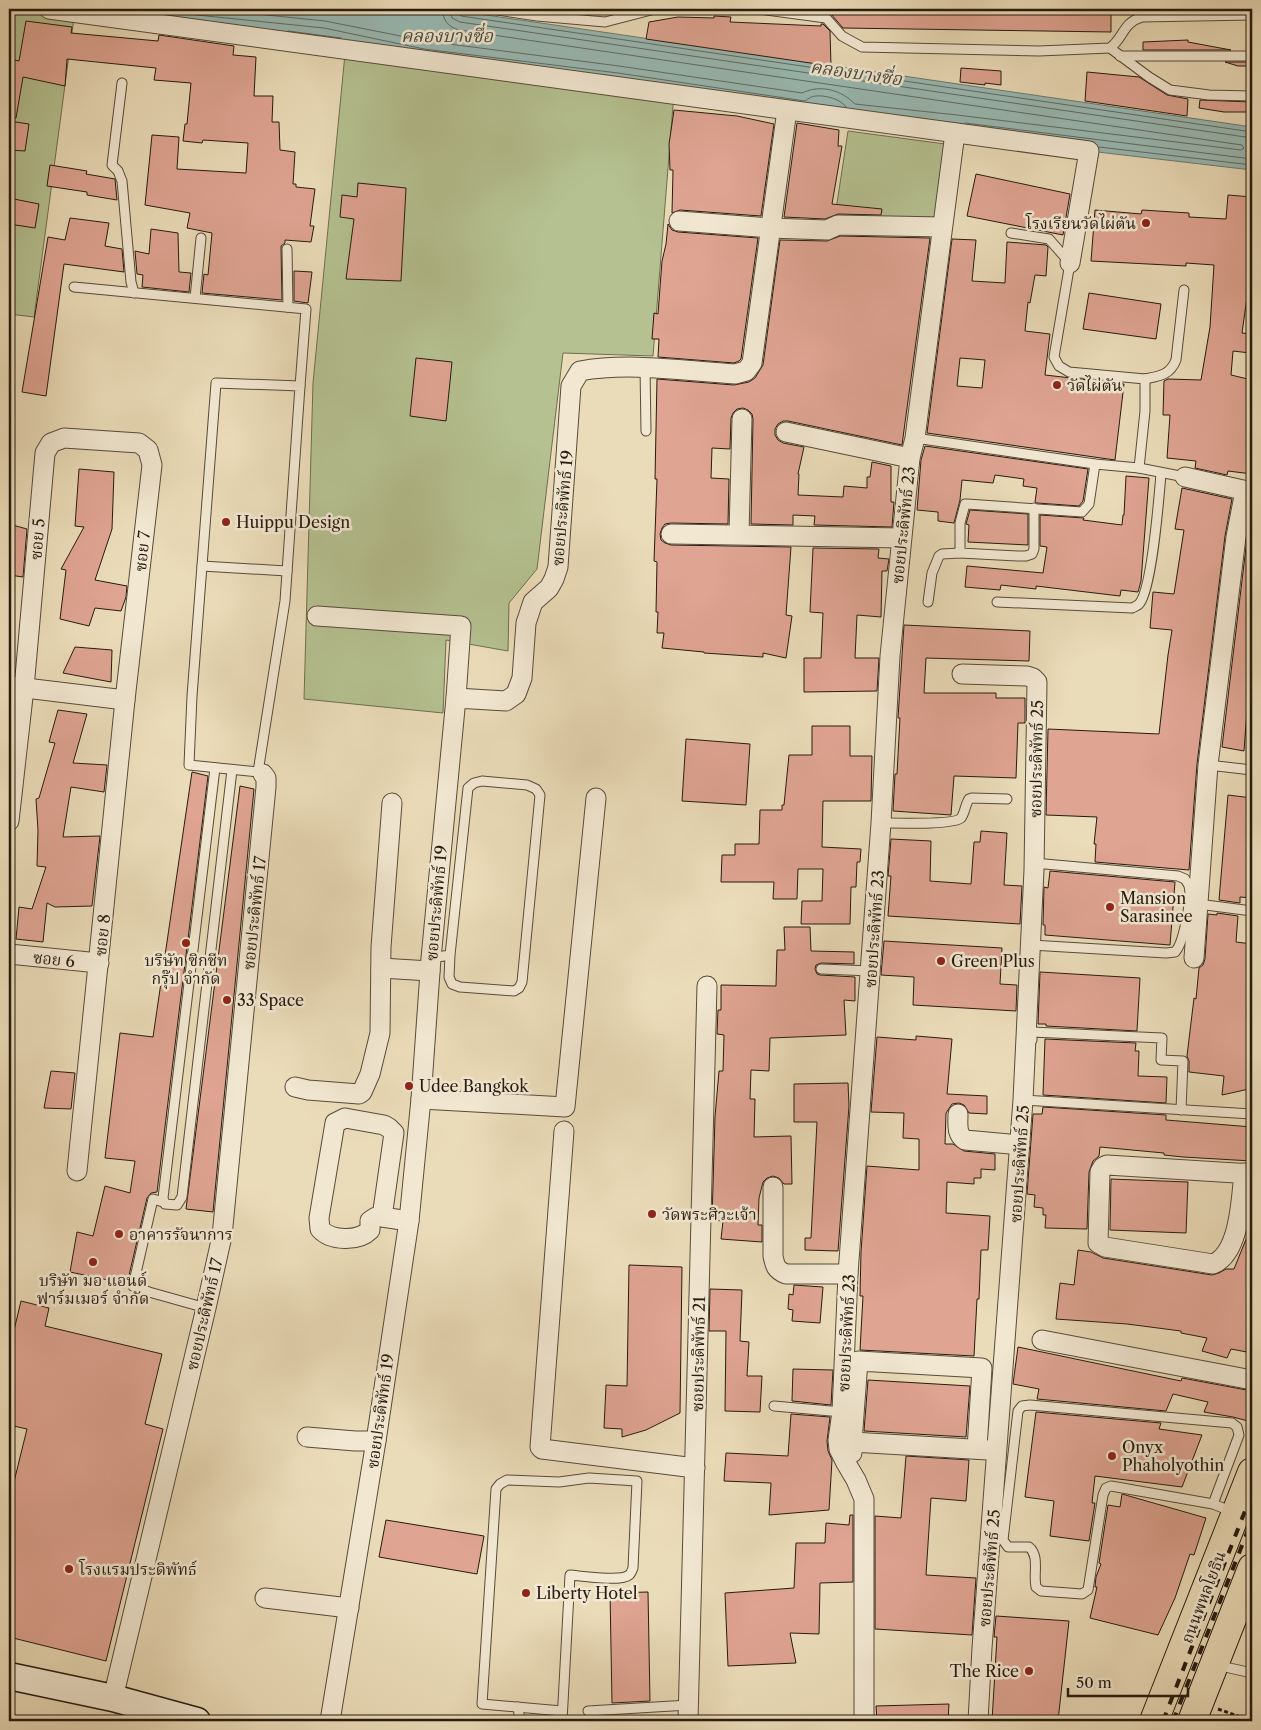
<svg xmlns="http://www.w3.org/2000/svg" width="1261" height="1730" font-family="'Libre Caslon Text','Noto Serif Thai',serif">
<rect width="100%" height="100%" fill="#ebdcb9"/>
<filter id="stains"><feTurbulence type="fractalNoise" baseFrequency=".004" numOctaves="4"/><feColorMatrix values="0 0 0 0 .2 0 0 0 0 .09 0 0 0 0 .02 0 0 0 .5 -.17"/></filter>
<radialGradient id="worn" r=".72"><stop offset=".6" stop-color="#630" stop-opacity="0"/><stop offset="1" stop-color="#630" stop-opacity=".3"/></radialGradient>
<g fill="#b5c191" stroke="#6e6e50">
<path d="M9 9H62L75 10 34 317 9 314Z"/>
<path d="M345 54 674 93 653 356 563 353 537 569 509 603 508 651 446 640 443 713 304 699 313 383Z"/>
<path d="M848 131 945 144 934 225 834 223Z"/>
</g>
<path fill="#99bab4" stroke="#6b7a72" d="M64 9H445L1252 127V170L1089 151Z"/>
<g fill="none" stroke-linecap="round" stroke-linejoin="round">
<g stroke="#606a62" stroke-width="1">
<path d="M138 9 324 28 424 49 618 73 805 101C808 99 811 96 816 96 825 95 841 99 846 107"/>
<path d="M208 9 325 21 426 41 619 66 802 93C821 84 841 90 855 104L957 115 1241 150 1244 148 1242 145 1228 143 459 30C448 27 443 20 442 9"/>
<path d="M450 9 452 18 460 22 1252 138"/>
<path d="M456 9 457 13 461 16 1252 132"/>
<path d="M288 31 341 38"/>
<path d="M965 123 1252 159"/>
<path d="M1099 147 1252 165"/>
</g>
</g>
<g fill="#dfa492" stroke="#261b10" fill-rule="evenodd">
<path d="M821 9H1111V32L843 28 831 14 821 11Z"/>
<path d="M714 16 731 17 730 22 821 26V24H823L830 31 831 66 646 39 649 22 678 17 714 18Z"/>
<path d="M26 21 72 27 71 33 158 41 159 35 234 46 233 55 256 57 254 96H273L272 122H279L280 150 295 152 293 184H296V187L315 189 310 226H314L311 242 285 240V243L281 246 282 300 202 293 204 274 208 275 212 233 187 228 190 213 145 205 152 135 179 137 177 169 246 173 248 143 203 140 202 143 183 141 185 124H187L191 83 154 80 156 68 67 59 65 86 23 77 16 118 9 117V59L19 61Z"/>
<path d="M1188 40V42L1231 50H1143V42Z"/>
<path d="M1225 62H1252V66H1238Z"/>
<path d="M961 68 1001 71V85L985 83V85L960 82Z"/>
<path d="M1087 72 1139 77 1167 95 1188 99 1187 116 1085 101Z"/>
<path d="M1200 100 1252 102V112H1224L1199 108Z"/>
<path d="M674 110 737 116 774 124 761 216 680 210 672 213 673 170H670L669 144Z"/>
<path d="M9 121 29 124 25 151 9 150Z"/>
<path d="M797 123 839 130 838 146H842L832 204 882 209 881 215 838 214 825 219 784 217Z"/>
<path d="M50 165 87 171 86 174 115 179 117 200 87 195V192L47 186Z"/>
<path d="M976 174 1070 194 1063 235 967 216Z"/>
<path d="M358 183 406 188 401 281 346 279 354 219 340 217 342 195 357 197Z"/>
<path d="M1228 195 1252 197V291L1248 290 1242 333 1252 334 1250 353 1233 351 1231 375 1252 380V474L1228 471 1227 475 1195 468 1196 461 1167 458 1170 415H1163L1164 381 1168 379 1201 380 1210 327 1214 265 1186 263V266L1091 261 1095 210 1141 214 1142 210 1189 213V217L1226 219Z"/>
<path d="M9 198 39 204 35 228 9 224Z"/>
<path d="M70 218 109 223 105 246 122 249 124 272 64 264 46 396 22 392 48 237 65 240Z"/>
<path d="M668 224 672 230 678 232 758 238 741 359 739 361 734 363 658 357 659 339H652L654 313 658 314 662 261 666 244Z"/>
<path d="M151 229 178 233 179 272 191 273 189 292 142 287 143 275 137 274 135 251 149 254Z"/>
<path d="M840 236 930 238 902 445 788 421H783L778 424 775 429V435L778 440 783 443 804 447 798 474H799L798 495 843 497 844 486 867 488V477H870L872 462 891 466V502H894L892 527 814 525 815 516 793 515V525L751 524 753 419 752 414 748 410 743 408 737 409 733 413 731 418 730 449 712 448 711 478 729 479 728 524 671 523 665 524 662 528 660 534 661 540 665 543 671 545 791 547 786 615 792 616 786 658 763 653V657L704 653V652L662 648 664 633H657L658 612H656L657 562 654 561 657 479H655L657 379 734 385 749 382 755 378 763 365 780 240 827 241Z"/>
<path d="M952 239 976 240 972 281 1005 283 1007 242 1046 245 1048 247 1046 276 1035 275 1030 303 1028 302 1025 331 1050 334 1045 375 1124 384 1115 460 927 433ZM960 358 985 360 982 388 957 386Z"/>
<path d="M294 271 312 272 308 303 294 301Z"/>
<path d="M1089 293 1161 304 1156 339 1083 329Z"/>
<path d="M416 358 452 362 446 421 410 416Z"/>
<path d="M925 446 1088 469 1083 501 1079 506 1037 503 1035 502 1037 488 1023 486 1024 479 995 475 993 483 962 480 960 500 954 523 938 521V512L917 510 921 460Z"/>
<path d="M79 469 114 472 112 529 95 580 127 586 126 597 121 611 95 608 89 626 60 619 66 570 61 569 84 527 75 526Z"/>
<path d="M1126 476 1149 478 1141 581 1138 592 1121 590 1120 596 1036 586V589L1001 585 1000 590 965 587 967 566 1043 573 1047 547 1040 546V515L1084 518 1083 520 1122 525 1123 515H1124Z"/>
<path d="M1182 488 1232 499 1225 536 1197 764 1189 870 1095 862 1096 844H1094L1097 817 1046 815 1048 729 1159 734 1168 655 1172 630 1150 628 1153 592 1174 594 1184 530 1175 529Z"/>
<path d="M970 510 1028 514V545L968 542 969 525 966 524Z"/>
<path d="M1252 513V711L1247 710 1244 751 1222 747 1247 539Z"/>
<path d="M9 524 27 529 23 577 9 575Z"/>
<path d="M813 548 879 549 878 558 889 559 887 571H882L881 617 857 615 855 658H879L877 691 804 692V658H821L823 613 810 612Z"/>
<path d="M904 625 1030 631 1029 661 926 658 924 693H996V698H1025V723H1018L1016 778 954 776 951 815 893 811 895 774H897L900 718H898Z"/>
<path d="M75 647 112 650 111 682 63 673Z"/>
<path d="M58 710 87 714 73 763 107 765 104 792 71 787 63 837 100 836 92 906 55 907 47 903 43 942 16 939 19 907 32 909 46 867 37 866 38 830 36 799 39 798 55 743 49 742Z"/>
<path d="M812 726H850V756H872L871 801H823L822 847 861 849 860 862H857L856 887H851L850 924H801L802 901H822L823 869H798L797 899H773L774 882H721L722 855H735V844H759L760 810H782V805H784L789 755H812Z"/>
<path d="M686 739 750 744 746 805 682 801Z"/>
<path d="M192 772 208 776 157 1192 151 1193 147 1198 127 1284 70 1272 77 1232 93 1236 105 1186 130 1193 135 1161 105 1158 120 1033 153 1037Z"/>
<path d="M240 786 254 789 213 1212 186 1209Z"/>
<path d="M1228 795 1252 798V898L1240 897V903L1219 900Z"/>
<path d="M981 831 1007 833 1004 885 1022 886 1020 924 888 916 891 876H888L891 839 931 841 930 881 971 884 974 842H980Z"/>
<path d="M1050 871 1175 882 1170 945 1045 935V925H1043L1044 887 1048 888Z"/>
<path d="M1217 913 1238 916 1236 942 1252 944V1053L1249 1089 1222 1095 1224 1076 1189 1072V1061L1187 1056 1194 998 1196 999 1199 968 1203 965 1205 959 1208 914 1217 915Z"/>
<path d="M784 927H810L811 951 854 952V964L821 963 816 965 815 969 817 974 820 975 855 977V1001L844 1000 846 1035 770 1038 769 1071 751 1070 750 1099H755L754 1137 791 1136 792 1184H784L779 1178 773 1176 767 1178 763 1182 759 1198 758 1225H762V1242L721 1239 723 1221 712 1220 715 1117 719 1071H723L724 1035 717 1034 718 1010H721V985L776 986 777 950H785Z"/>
<path d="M884 941 1002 948 1000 984 1017 985 1016 1011 913 1005 914 977 881 975Z"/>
<path d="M1040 972 1140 978 1137 1031 1046 1026V1024H1038Z"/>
<path d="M916 1036 952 1039 947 1094 987 1096V1114L969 1113 964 1105 959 1103 952 1104 946 1113 945 1144H953L964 1151 995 1154V1170L981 1169V1178H974V1184L947 1182 946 1213 990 1216 988 1250H981L979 1299H977L974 1356 860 1350 863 1296H860L861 1252 867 1166 919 1170V1139L903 1138 904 1113 871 1112 877 1037 916 1040Z"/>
<path d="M1045 1039 1136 1043 1135 1051H1139L1138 1076 1167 1077 1166 1103 1043 1095Z"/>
<path d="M51 1071 75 1073 71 1109 44 1108Z"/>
<path d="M848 1083 849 1106 838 1251 805 1250V1238H811L817 1122H794V1084Z"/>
<path d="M1043 1107 1166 1115V1120L1252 1127V1161L1183 1157 1164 1155V1153L1100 1147 1099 1156 1093 1161 1089 1172 1087 1229 1045 1228 1046 1215H1043V1208L1034 1207 1035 1195 1027 1194 1033 1114H1042Z"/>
<path d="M1111 1179 1188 1182 1186 1233 1110 1230Z"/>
<path d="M1251 1227 1252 1353 1231 1349 1227 1358 1202 1351 1207 1338 1181 1333V1331L1127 1324 1056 1319 1060 1283 1074 1285 1078 1250 1091 1252 1103 1258 1212 1275 1219 1273 1226 1269H1234Z"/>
<path d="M629 1265 682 1267 680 1413 646 1430 622 1437V1429L604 1428 606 1385 627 1386Z"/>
<path d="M794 1285 823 1287 820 1323 792 1321 793 1310 788 1309 789 1294 793 1295Z"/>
<path d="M710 1289 742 1290 740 1341 749 1342 747 1376H762L760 1412 725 1411 726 1331H709Z"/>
<path d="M21 1301 49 1308 45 1326 162 1354 145 1424 163 1429 106 1661 9 1637V1502L27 1429 9 1425V1404L13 1389 9 1388V1351Z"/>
<path d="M1018 1347 1181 1381 1182 1378 1252 1391V1408L1248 1421 1233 1417 1204 1412 1208 1402 1173 1394 1166 1411 1037 1399 1039 1389 1013 1384Z"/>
<path d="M793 1369 833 1370 831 1405 792 1401Z"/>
<path d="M868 1380 970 1386 966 1437 864 1431Z"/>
<path d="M1036 1412 1161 1423 1159 1429 1202 1435 1182 1487 1095 1476 1092 1503H1095L1089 1541 1050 1536 1054 1501 1025 1497Z"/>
<path d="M791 1414 830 1417 827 1441 828 1451 832 1460 829 1510 769 1515 771 1483 724 1481 726 1453 788 1456Z"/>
<path d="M906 1456 969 1460 966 1501 931 1498 926 1575 976 1578 972 1635 875 1629V1516L901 1518Z"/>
<path d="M1122 1494 1206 1518 1194 1555 1190 1554 1175 1598 1158 1635 1090 1618 1097 1587H1095L1096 1577 1101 1564 1099 1563 1108 1505 1120 1507Z"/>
<path d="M850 1515H853V1582L820 1583 819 1634 790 1633 796 1663 728 1666 725 1593 794 1588 796 1543H825L826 1523 849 1525Z"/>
<path d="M386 1520 484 1536 477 1574 379 1557Z"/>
<path d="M648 1592 650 1701 612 1703 610 1593Z"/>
<path d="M996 1616 1069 1621 1058 1721H992L997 1637H994Z"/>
<path d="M949 1704 948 1721H877L876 1706Z"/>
</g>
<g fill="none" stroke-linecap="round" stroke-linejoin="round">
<g stroke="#574b3a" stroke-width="11">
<g id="lane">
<path d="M491 9 537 16 605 22 655 9"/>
<path d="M759 9 826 18 842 36 862 47 1039 51 1110 48C1124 38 1122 23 1142 17L1252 15"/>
<path d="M1110 48 1149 77 1170 90 1209 95 1252 96"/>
<path d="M1120 56H1252"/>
<path d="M122 83 112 165 118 171 122 181 131 282 134 293"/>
<path d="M1011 233 1049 239 1070 263 1054 357 1059 366 1069 372 1145 379V411L1139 468"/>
<path d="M287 249 288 307"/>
<path d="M74 287 306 309 300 386"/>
<path d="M195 298 201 238"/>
<path d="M645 368 646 431"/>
<path d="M1145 379C1160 376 1170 375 1176 360L1184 290"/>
<path d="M915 438 1095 464 1139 468 1185 477"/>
<path d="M1034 508V549L1032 554 1026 556H1017L960 553V523L965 504H967L1082 512 1089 504 1095 464"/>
<path d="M202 566 287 571"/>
<path d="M928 602 932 573 939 556 942 554 960 553"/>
<path d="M997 602 1132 608C1134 607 1137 606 1139 604 1152 590 1159 497 1161 474"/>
<path d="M1208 765 1252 770"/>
<path d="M215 768 163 1198 165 1204 177 1205 182 1197 232 770"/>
<path d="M258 772 285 601 300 386 216 383 192 696 189 765 258 772 263 774"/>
<path d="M881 823C893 823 955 825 961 818 965 813 965 805 969 799L972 798 1007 799"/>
<path d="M1198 904 1252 911"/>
<path d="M1031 945 1166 953 1175 952C1184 943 1192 897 1189 886 1188 883 1186 881 1185 879L1178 876 1034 863"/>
<path d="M431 958 450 955 468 788 474 783 482 781 527 785 536 789 540 795 522 982 519 988 514 991 460 987 452 984 449 977 450 955"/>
<path d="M821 969 871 971"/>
<path d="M1032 1040V1032L1162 1038 1161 1060 1183 1061 1181 1110"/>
<path d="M1023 1100 1252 1114"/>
<path d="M163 1202 153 1199 133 1286 149 1292 206 1308"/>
<path d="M774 1406 842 1412"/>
<path d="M1213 1504 1239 1435 1237 1427 1232 1423 1030 1405 1022 1406 1018 1411 1003 1540 1008 1547H1029C1040 1556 1033 1574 1036 1587L1041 1591 1082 1594 1088 1590 1103 1495 1106 1488 1111 1486 1213 1504 1233 1512"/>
<path d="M1216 1665 1252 1673"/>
<path d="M518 1707 520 1721"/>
<path d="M588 1711 689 1705"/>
<path d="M562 1721 570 1575C582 1576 621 1582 629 1575 631 1574 632 1570 633 1568L637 1481 589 1478 559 1482 507 1480 500 1484 496 1489 482 1704 562 1711"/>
</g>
</g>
<g stroke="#574b3a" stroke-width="21">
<g id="street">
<path d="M49 9 1089 151 1070 263"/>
<path d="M679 221 770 228 827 230 838 225 942 227"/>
<path d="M786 432 910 458"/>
<path d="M1185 477 1252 492"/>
<path d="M671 534 901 538"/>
<path d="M739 534 742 419"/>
<path d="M317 616 461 626 456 698"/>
<path d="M962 674 1027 676 1033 678 1037 682 1034 870 1023 1100 982 1648 978 1721"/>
<path d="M9 686 125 700"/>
<path d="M9 821 24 688 45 453 51 443 64 438 139 443 148 450 152 465 125 700 77 1171"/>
<path d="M9 954 99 963"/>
<path d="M1194 958 1208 765 1236 537 1245 491"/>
<path d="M381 968 430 971"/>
<path d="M295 1087 308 1090 359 1094 362 1092 370 1074 380 1033 381 947 392 803"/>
<path d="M421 1099 565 1107 596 798"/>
<path d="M958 1114C958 1124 956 1134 965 1140L1020 1145"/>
<path d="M564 1131 540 1447 542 1449 695 1468"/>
<path d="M1244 1173C1241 1199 1240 1253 1213 1264L1105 1247 1098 1243 1100 1172 1103 1167 1107 1165 1252 1174"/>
<path d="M773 1187V1256C775 1266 776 1270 786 1274H848"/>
<path d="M382 1217 394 1133 389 1128 384 1125 345 1118 335 1123 319 1218 320 1229C331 1241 358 1242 370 1230V1221L376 1217H382L409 1221"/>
<path d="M1042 1340 1252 1380"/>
<path d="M307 1437 355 1441H376"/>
<path d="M852 1442 858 1361 982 1368 977 1449"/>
<path d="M852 1453V1442L988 1450"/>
<path d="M265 1598 349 1608"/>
<path d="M113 1698 206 1308 222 1236 266 787V778L263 774"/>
<path d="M330 1721 376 1441 409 1221 421 1099 431 958 456 698 506 701 516 694 522 678 526 623 533 602 549 588 554 579 558 567 571 386 580 371C630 362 684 371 735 374L746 371 752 363 787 110"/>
<path d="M688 1721 707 986"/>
<path d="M864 1721V1499L856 1480 846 1463 839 1449 838 1440 842 1412 848 1274 881 823 890 656 910 458 915 438 955 133"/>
</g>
</g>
<g stroke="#261b10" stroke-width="29">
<path id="secondary" d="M9 1676 113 1698 197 1721"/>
</g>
<g stroke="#261b10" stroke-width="30">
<g id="primary">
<path d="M1154 1721 1252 1472"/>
<path d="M1192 1721 1252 1568"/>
</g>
</g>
<path stroke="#261b10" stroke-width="3" stroke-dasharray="4 2.5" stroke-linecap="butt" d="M1218 1709 1252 1721"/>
<use href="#lane" stroke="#f2e8d2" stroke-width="9"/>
<use href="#street" stroke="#f2e8d2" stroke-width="19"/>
<use href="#secondary" stroke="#f2e8d2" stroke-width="26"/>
<use href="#primary" stroke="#ebdcb9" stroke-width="28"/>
<g stroke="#261b10" stroke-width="4" stroke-dasharray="9 9" stroke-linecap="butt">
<path d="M1163 1721 1252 1493"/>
<path d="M1173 1721 1252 1520"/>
</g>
</g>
<g fill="#8f2418" stroke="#f2e8d2" stroke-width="2">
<circle cx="1146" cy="223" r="5"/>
<circle cx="1057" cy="385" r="5"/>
<circle cx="226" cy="522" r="5"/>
<circle cx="1110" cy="907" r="5"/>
<circle cx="186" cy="943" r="5"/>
<circle cx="941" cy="961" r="5"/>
<circle cx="227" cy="1000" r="5"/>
<circle cx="409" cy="1086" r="5"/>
<circle cx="652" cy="1214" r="5"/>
<circle cx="119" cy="1234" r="5"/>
<circle cx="93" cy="1262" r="5"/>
<circle cx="1112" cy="1456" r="5"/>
<circle cx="69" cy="1569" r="5"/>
<circle cx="526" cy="1593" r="5"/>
<circle cx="1029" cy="1671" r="5"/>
</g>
<g text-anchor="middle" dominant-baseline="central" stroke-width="5" stroke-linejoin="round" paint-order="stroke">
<g font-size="16" fill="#261b10" stroke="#f2e8d2" text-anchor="start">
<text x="1136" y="223" text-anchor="end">โรงเรียนวัดไผ่ตัน</text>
<text x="1067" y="385">วัดไผ่ตัน</text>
<text x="236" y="522">Huippu Design</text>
<text x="1120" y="898">Mansion<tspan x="1120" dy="18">Sarasinee</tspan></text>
<text x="186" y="960" text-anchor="middle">บริษัท ซิกชีท<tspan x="186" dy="18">กรุ๊ป จำกัด</tspan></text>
<text x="951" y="961">Green Plus</text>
<text x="237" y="1000">33 Space</text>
<text x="419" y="1086">Udee Bangkok</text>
<text x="662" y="1214">วัดพระศิวะเจ้า</text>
<text x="129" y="1234">อาคารรัจนาการ</text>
<text x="93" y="1280" text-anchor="middle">บริษัท มอ แอนด์<tspan x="93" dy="18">ฟาร์มเมอร์ จำกัด</tspan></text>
<text x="1122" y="1447">Onyx<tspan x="1122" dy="18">Phaholyothin</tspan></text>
<text x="79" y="1569">โรงแรมประดิพัทธ์</text>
<text x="536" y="1593">Liberty Hotel</text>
<text x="1019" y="1671" text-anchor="end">The Rice</text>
</g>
<g font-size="16" fill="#261b10" stroke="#f2e8d2">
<text transform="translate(562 508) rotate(-85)">ซอยประดิพัทธ์ 19</text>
<text transform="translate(903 525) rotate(-84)">ซอยประดิพัทธ์ 23</text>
<text transform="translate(37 539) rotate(-85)">ซอย 5</text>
<text transform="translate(142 551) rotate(-84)">ซอย 7</text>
<text transform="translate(1036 759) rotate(-89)">ซอยประดิพัทธ์ 25</text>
<text transform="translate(436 903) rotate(-85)">ซอยประดิพัทธ์ 19</text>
<text transform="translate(254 913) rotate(-84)">ซอยประดิพัทธ์ 17</text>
<text transform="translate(874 929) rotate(-86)">ซอยประดิพัทธ์ 23</text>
<text transform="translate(102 935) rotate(-84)">ซอย 8</text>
<text transform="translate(54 959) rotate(6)">ซอย 6</text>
<text transform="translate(1019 1164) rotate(-86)">ซอยประดิพัทธ์ 25</text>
<text transform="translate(204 1314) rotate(-77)">ซอยประดิพัทธ์ 17</text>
<text transform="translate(846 1333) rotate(-87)">ซอยประดิพัทธ์ 23</text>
<text transform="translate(698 1354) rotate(-89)">ซอยประดิพัทธ์ 21</text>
<text transform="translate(380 1411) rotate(-82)">ซอยประดิพัทธ์ 19</text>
<text transform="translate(989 1568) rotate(-85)">ซอยประดิพัทธ์ 25</text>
<text transform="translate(1203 1597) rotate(-69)">ถนนพหลโยธิน</text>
</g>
<g font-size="18" font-style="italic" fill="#484b41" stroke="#f2e8d2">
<text x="447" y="36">คลองบางซื่อ</text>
<text transform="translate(856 73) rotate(8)">คลองบางซื่อ</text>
</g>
</g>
<rect width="1261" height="1730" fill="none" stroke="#ebdcb9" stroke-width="30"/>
<rect x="10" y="10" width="1241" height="1710" fill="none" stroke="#261b10" stroke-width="2.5"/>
<rect x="15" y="15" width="1231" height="1700" fill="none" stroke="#261b10"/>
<path d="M1068 1688v8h120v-8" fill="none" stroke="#261b10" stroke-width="2.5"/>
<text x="1076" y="1688" font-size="15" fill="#261b10" stroke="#f2e8d2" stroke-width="4" paint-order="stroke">50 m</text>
<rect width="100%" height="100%" filter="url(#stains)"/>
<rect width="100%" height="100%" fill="url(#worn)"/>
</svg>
